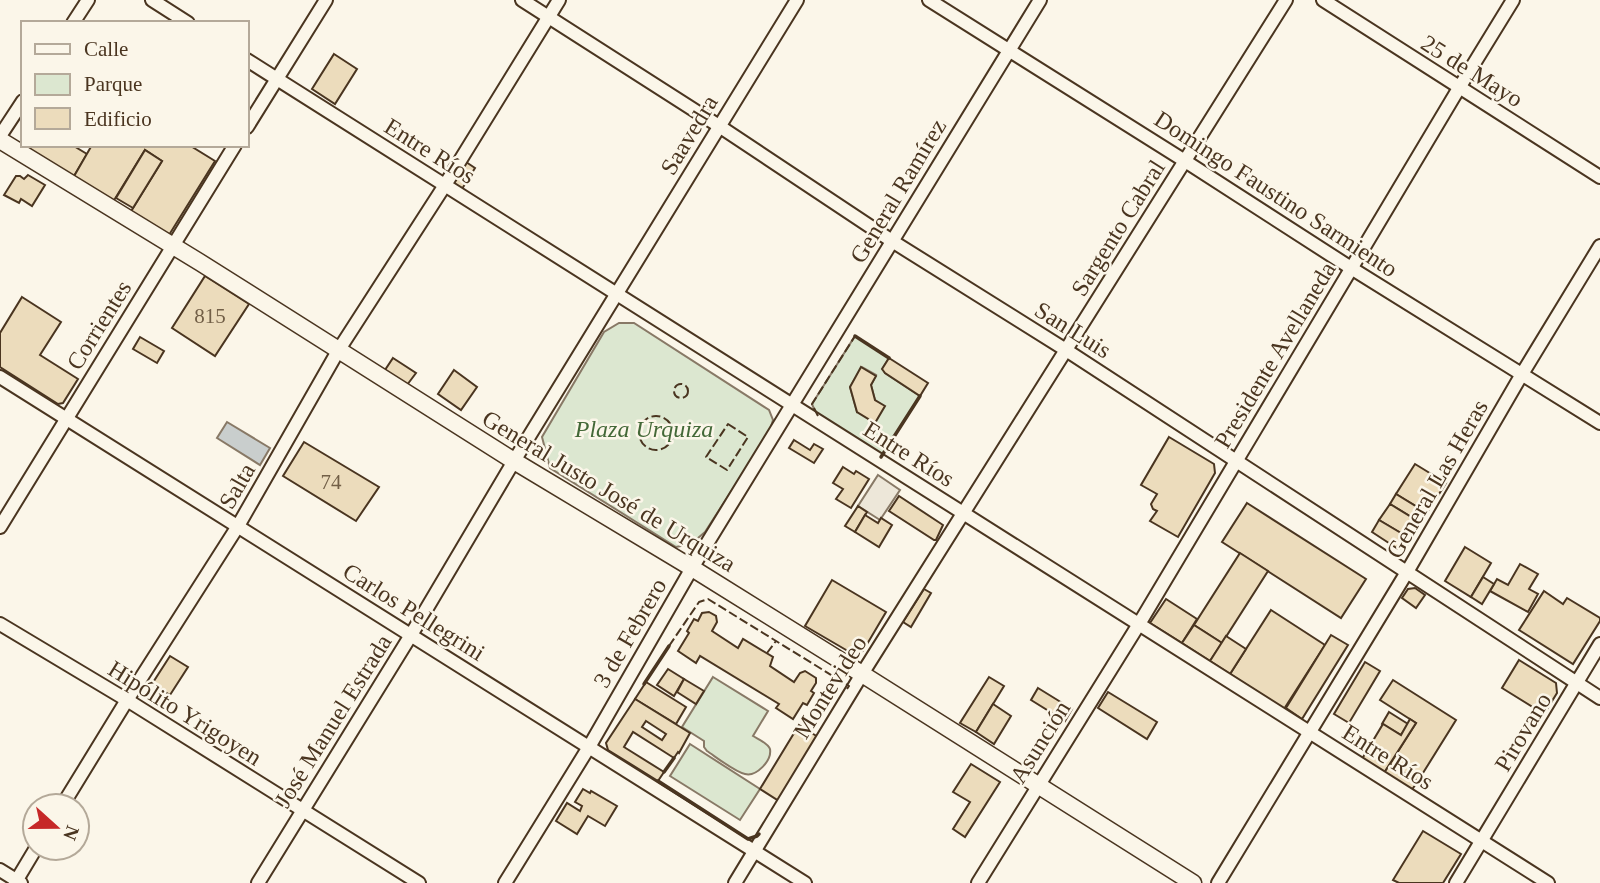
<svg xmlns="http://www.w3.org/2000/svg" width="1600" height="883" font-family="'Times New Roman',serif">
<rect width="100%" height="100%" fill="#fbf6e9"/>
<g fill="#dce7d0" stroke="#887966" stroke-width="2" fill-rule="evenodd">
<path d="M619 323H634L769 410 773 420 769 433 705 532 691 544 676 547 550 468 542 437 604 332Z"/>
<path d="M855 336 889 358 883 368 885 373 920 396 881 457 817 416 812 404ZM862 367 876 375 871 385 875 400 857 412 850 387Z"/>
<path d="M713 677 768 711 753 736C758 739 768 743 770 749 772 761 756 777 745 774 735 772 716 757 707 751L704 747V741L682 727Z"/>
<path d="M690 744 760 789 740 820 670 776Z"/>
</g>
<path fill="#ede7d9" stroke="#887966" stroke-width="2" d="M878 475 900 490 880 520 858 506Z"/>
<path fill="#c9cecd" stroke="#887966" stroke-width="2" d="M227 422 270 448 260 465 217 438Z"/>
<g fill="#ecdcbc" stroke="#4a3520" stroke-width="2" fill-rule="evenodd">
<path d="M334 54 357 69 335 104 312 89Z"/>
<path d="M25 145H72L87 154 73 178 24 148Z"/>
<path d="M92 145H189L215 161 169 235 130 213 162 161 145 150 113 202 73 178Z"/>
<path d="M145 150 162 161 133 208 116 198Z"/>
<path d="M466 162 475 168 462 189 450 182Z"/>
<path d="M28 175 45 185 32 206 21 199 19 203 4 195 16 176H20L24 179Z"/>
<path d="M205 276 249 304 215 356 172 328Z"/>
<path d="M22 297 61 322 40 355 78 379 63 403 58 404 0 367V333Z"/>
<path d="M140 337 164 351 157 363 133 349Z"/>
<path d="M393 358 416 373 407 385 385 370Z"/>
<path d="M889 358 928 383 920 396 885 373 882 369Z"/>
<path d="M861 367 876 376 871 385 875 400 885 406 875 423 857 412 850 387Z"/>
<path d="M454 370 477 387 461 410 438 394Z"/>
<path d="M1169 437 1214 464 1215 473 1178 537 1150 521 1157 511 1153 509 1151 504 1157 494 1141 485Z"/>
<path d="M794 440 810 450 814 444 823 449 814 463 789 448Z"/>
<path d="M304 442 379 487 356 521 283 476Z"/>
<path d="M1415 464 1446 483 1427 513 1396 494Z"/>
<path d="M843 467 854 474 856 471 869 479 851 508 836 499 843 489 833 483Z"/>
<path d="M1396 494 1427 513 1421 523 1390 504Z"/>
<path d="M899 496 943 525 936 540H934L889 511Z"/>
<path d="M1247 503 1366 579 1341 618 1222 542Z"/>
<path d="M1390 504 1421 523 1411 539 1379 520Z"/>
<path d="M858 506 867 512 855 532 845 526Z"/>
<path d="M865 515 878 523 881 518 892 525 879 547 855 532Z"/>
<path d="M1379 520 1411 539 1406 547 1398 549 1372 532Z"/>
<path d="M1465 547 1491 563 1471 597 1445 581Z"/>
<path d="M1240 553 1268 571 1222 643 1194 625Z"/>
<path d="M1520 564 1538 574 1529 589 1538 594 1528 612 1490 591 1497 579 1508 585Z"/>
<path d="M1483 577 1494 584 1482 604 1471 597Z"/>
<path d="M832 580 886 612 863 651 853 654 805 626Z"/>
<path d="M1415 588 1425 595 1416 608 1402 598 1408 589Z"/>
<path d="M924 589 931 593 911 627 903 622Z"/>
<path d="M1544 591 1563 604 1567 598 1600 618V621L1573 664 1519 630Z"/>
<path d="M1166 599 1197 619 1182 643 1150 623Z"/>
<path d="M1271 610 1325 645 1284 709 1230 674Z"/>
<path d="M709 612 716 616 717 622 712 631 738 648 743 639 773 657 770 666 794 682 800 673 805 671 816 678V683L811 691 814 693 807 705 803 703 793 719 776 708 779 704 700 656 696 663 678 651 689 633 687 631 694 619 698 621 702 613Z"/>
<path d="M1194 625 1222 643 1210 661 1182 643Z"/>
<path d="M1331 635 1348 645 1302 719 1286 708Z"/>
<path d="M1226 636 1246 649 1230 674 1210 661Z"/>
<path d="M170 656 188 667 170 695 152 684Z"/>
<path d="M1519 660 1556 683 1557 693 1544 714 1502 688Z"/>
<path d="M1365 662 1380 671 1349 723 1334 714Z"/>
<path d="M668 669 684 679 674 696 657 685Z"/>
<path d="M989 677 1004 686 976 732 960 723Z"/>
<path d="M684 679 704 691 696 704 677 692Z"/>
<path d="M1393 680 1456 720 1418 781 1390 764 1416 723 1380 700Z"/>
<path d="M646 682 686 707 676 724 635 699Z"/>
<path d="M1038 688 1072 709 1065 721 1031 700Z"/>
<path d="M1108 692 1157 722 1147 739 1098 708Z"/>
<path d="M635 699 690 733 679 753 678 752 674 758 633 732 624 747 664 772 658 781 608 750 606 743ZM646 721 666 734 662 740 642 727Z"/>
<path d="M993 704 1011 716 994 744 976 732Z"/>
<path d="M1389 712 1408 724 1401 735 1382 724Z"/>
<path d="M1410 719 1416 723 1384 773 1362 759 1383 724 1401 735Z"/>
<path d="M799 725 818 737 779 801 760 789Z"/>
<path d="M971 764 1000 782 965 837 953 829 970 802 953 792Z"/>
<path d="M1390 764 1418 781 1411 791 1384 773Z"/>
<path d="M583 789 590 793 591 791 617 806 605 826 588 816 577 834 556 821 567 803 580 811 582 806 575 802Z"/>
<path d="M1423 831 1461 854 1443 883H1399L1393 880Z"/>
</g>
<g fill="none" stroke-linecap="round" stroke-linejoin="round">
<g stroke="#4a3520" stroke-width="16">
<g id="minor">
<path d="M152 0 188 23"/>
<path d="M522 0 719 126 892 241 1066 350 1600 698"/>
<path d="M929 0 1185 161 1351 268 1600 423"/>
<path d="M1323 0 1600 177"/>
<path d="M73 23 88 0"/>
<path d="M247 60 1548 883"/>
<path d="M247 127 326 0"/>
<path d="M0 136 23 101"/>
<path d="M0 377 805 883"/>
<path d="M0 527 235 145"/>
<path d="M0 624 127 700 419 883"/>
<path d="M62 806 127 700 238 526 338 351 445 185 559 0"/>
<path d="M0 870 21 883"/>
<path d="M15 883 36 848"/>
<path d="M258 883 411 635 514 461 797 0"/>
<path d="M505 883 589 747 692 568 1040 0"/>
<path d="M735 883 862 674 1286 0"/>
<path d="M978 883 1139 624 1459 88 1513 0"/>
<path d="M1218 883 1407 572 1522 374 1600 246"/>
<path d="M1456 883 1600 644"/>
</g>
</g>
<g stroke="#4a3520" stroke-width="19">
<path id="tertiary" d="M0 140 201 263 514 461 692 568 862 674 1193 883"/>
</g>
<use href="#minor" stroke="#fbf6e9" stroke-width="12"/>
<use href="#tertiary" stroke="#fbf6e9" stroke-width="16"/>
<g stroke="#4a3520" stroke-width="2" stroke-dasharray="9 3.5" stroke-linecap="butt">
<circle cx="681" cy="391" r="7"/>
<path d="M818 416 812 404 855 336"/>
<circle cx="656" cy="433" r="17"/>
<path d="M728 424 748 437 727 470 706 457Z"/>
<path d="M669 646 699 602 708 599 849 686 847 689"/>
<path d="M767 653 776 641"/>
</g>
<g stroke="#4a3520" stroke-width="3.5">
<path d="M855 336 889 358"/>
<path d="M881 457 920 396"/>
<path d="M644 684 669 646"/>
<path d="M664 772 674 758"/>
<path d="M658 781 748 839 757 836 759 834"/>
</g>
</g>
<g text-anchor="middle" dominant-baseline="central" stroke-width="5" stroke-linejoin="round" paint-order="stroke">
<g font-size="21" fill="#725f47">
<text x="210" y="316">815</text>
<text x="331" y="482">74</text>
</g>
<g font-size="24" fill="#4a3520" stroke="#fbf6e9">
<text transform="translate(1472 71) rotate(32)">25 de Mayo</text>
<text transform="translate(689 135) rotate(-59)">Saavedra</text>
<text transform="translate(430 151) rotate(32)">Entre Ríos</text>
<text transform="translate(898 191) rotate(-59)">General Ramírez</text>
<text transform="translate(1276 194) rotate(33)">Domingo Faustino Sarmiento</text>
<text transform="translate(1118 228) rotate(-58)">Sargento Cabral</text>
<text transform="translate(99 325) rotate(-58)">Corrientes</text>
<text transform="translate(1073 330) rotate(32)">San Luis</text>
<text transform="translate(1275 355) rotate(-59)">Presidente Avellaneda</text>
<text transform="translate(909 454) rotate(32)">Entre Ríos</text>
<text transform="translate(1437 479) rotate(-60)">General Las Heras</text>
<text transform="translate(237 486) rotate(-60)">Salta</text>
<text transform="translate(609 491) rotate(31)">General Justo José de Urquiza</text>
<text transform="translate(414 612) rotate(32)">Carlos Pellegrini</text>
<text transform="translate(630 633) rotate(-60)">3 de Febrero</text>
<text transform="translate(830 687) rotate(-58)">Montevideo</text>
<text transform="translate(185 713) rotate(32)">Hipólito Yrigoyen</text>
<text transform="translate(333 721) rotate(-58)">José Manuel Estrada</text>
<text transform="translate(1523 732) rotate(-59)">Pirovano</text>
<text transform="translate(1040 742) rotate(-58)">Asunción</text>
<text transform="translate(1388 757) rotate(32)">Entre Ríos</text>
</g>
<g font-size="24" font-style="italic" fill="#436837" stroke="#fbf6e9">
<text x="644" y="429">Plaza Urquiza</text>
</g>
</g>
<rect x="21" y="21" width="228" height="126" fill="#fbf6e9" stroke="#b4a999" stroke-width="2"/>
<rect x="35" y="44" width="35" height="10" fill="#fbf6e9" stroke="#b4a999" stroke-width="2"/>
<text x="84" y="56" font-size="21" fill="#4a3520">Calle</text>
<rect x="35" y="74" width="35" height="21" fill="#dce7d0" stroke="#b4a999" stroke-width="2"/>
<text x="84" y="91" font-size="21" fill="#4a3520">Parque</text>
<rect x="35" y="108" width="35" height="21" fill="#ecdcbc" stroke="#b4a999" stroke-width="2"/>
<text x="84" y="126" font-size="21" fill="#4a3520">Edificio</text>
<g transform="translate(56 827) rotate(111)"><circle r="33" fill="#fbf6e9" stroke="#b4a999" stroke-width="2"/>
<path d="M0-5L12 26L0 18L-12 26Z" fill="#c62828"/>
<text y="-10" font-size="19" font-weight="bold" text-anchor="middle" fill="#4a3520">N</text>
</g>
</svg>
